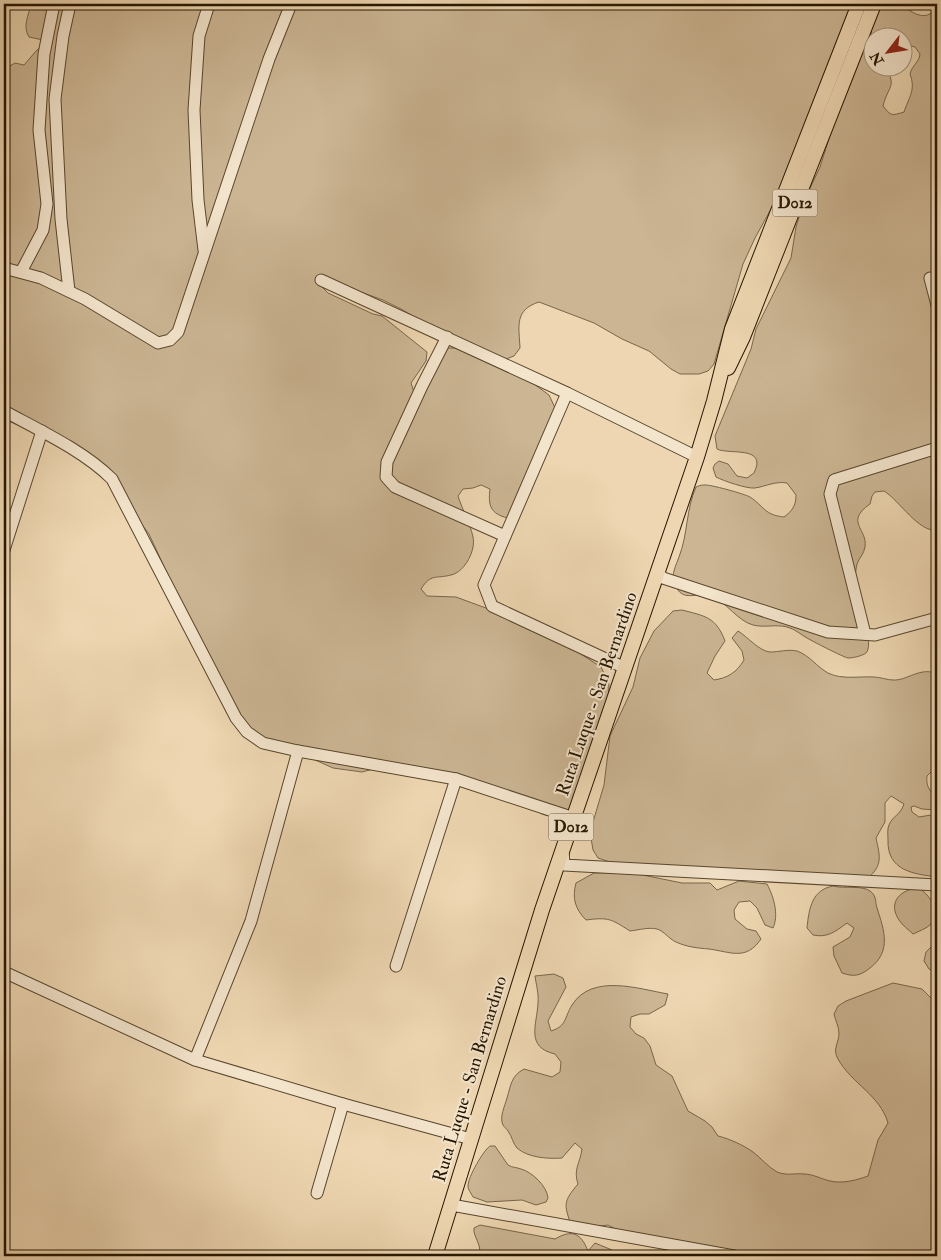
<svg xmlns="http://www.w3.org/2000/svg" width="941" height="1260" font-family="'IM FELL Double Pica',serif">
<rect width="100%" height="100%" fill="#edd6b1"/>
<filter id="stains"><feTurbulence type="fractalNoise" baseFrequency=".004" numOctaves="4"/><feColorMatrix values="0 0 0 0 .2 0 0 0 0 .09 0 0 0 0 .02 0 0 0 .5 -.17"/></filter>
<radialGradient id="worn" r=".72"><stop offset=".6" stop-color="#630" stop-opacity="0"/><stop offset="1" stop-color="#630" stop-opacity=".3"/></radialGradient>
<g fill="#cbb593" stroke="#78664a">
<path d="M31 4H854L792 171 755 238 743 264 714 364 708 371 699 374H680L671 369 649 351 622 339 594 323 539 302C514 310 519 326 520 348L514 356 506 359 435 329 401 309 383 300 327 280 321 286 328 293 373 314 382 316 427 352 426 361 411 383 414 392 441 353 449 348H459L534 384 549 395 557 412 508 518C490 514 488 505 490 489L481 485 473 488 463 489 458 496C462 509 470 523 473 537 476 550 465 572 451 575 436 579 431 573 421 589L427 596 456 597 502 614 570 647 601 667 609 684 607 721 568 813 561 820 542 814 504 791 389 765 362 772 333 768 304 755 274 744 242 722 190 623 149 534 120 496 110 479 54 441 4 419V73L6 68 15 63 24 65 36 51 43 45V40L29 37C22 26 29 15 31 4Z"/>
<path d="M879 4C885 4 894 2 899 5 912 10 924 25 937 7V530C919 533 899 500 884 491L875 492 872 496 870 504C844 522 868 529 865 547 864 554 859 558 857 564 854 577 856 589 858 602 861 612 874 645 866 653 862 656 853 658 848 658 843 657 812 641 807 638 800 634 795 629 787 627 776 624 764 628 753 625 738 621 727 603 713 597 696 590 683 605 674 583 671 575 676 565 679 557 688 534 686 509 696 487 698 486 701 485 704 485 709 484 745 494 750 497 764 506 764 515 784 517 792 511 796 506 796 495L787 483C775 481 767 486 755 488 747 489 724 481 716 477L713 468 715 464 719 461 728 464 737 476 747 478 754 473C768 445 728 455 717 449L715 436 751 349 756 329 791 258 796 227 804 201 820 167 857 50 866 47 873 49 874 68H886C897 87 888 86 883 106 891 116 891 116 904 112 909 97 916 90 910 74 912 65 919 63 920 54L915 47 904 44V38H874L873 39C868 27 872 15 879 4Z"/>
<path d="M682 610C705 616 716 617 725 641L715 656 707 673 714 680C728 678 737 672 744 660L742 651 732 638 738 631C748 637 759 651 770 652 779 652 788 649 797 651 809 655 817 667 828 673 842 680 860 676 874 677 880 677 887 680 893 680 907 681 921 666 937 674V769L933 770 927 776C926 786 929 791 937 797V810L922 809 914 806 911 807 912 812 919 817 937 814V877C914 874 887 871 888 840 888 835 887 829 889 825 893 815 900 816 904 804L891 796 885 803V822L876 838C880 856 883 865 868 878L616 864 598 858 593 850 590 832 604 785 610 736 633 687 640 658 654 631 673 611Z"/>
<path d="M594 873H633L682 883H710L717 890 739 881 767 884C774 897 779 915 773 928L765 925 757 908 750 901 739 902 734 910 735 919 747 929 756 931 761 939C746 961 731 952 709 949 697 948 687 947 676 942 669 939 664 931 657 929 648 927 639 930 630 931 611 919 609 917 586 920 575 909 572 898 576 883Z"/>
<path d="M833 886C844 889 862 885 870 891 877 896 875 902 877 908 884 930 892 951 870 968 860 976 854 977 842 973L834 956 833 947 850 937 854 928 847 923C835 932 827 938 813 935L807 928C809 908 812 890 833 886Z"/>
<path d="M919 888C930 895 941 912 931 924 926 929 919 931 913 934 909 930 902 925 899 920 887 902 901 889 919 888Z"/>
<path d="M932 946H937V974L929 969 924 961 926 952Z"/>
<path d="M554 974 563 978 566 987 548 1021 551 1031C567 1026 564 1018 572 1005 592 973 639 989 668 994L665 1005 649 1014H640L631 1017 630 1027 636 1034 644 1038 650 1046 656 1065 672 1076 688 1111 705 1121 712 1127 718 1136C730 1139 743 1145 753 1152 761 1158 768 1167 777 1172 787 1176 794 1173 804 1174 813 1174 821 1179 830 1181 843 1184 857 1180 868 1176L878 1140 888 1123C880 1095 852 1084 838 1059 832 1049 839 1043 839 1033 839 1027 835 1019 834 1014L838 1006 846 1001 893 983 922 989 937 1004V1256H742L677 1240 632 1238 608 1225 579 1229 571 1225C564 1204 563 1202 578 1184 573 1169 580 1164 582 1149L575 1143 562 1158C549 1159 528 1158 517 1148 513 1144 512 1136 508 1131 507 1129 504 1127 503 1125 499 1117 505 1106 507 1098 511 1085 511 1076 524 1069L552 1077 560 1072 561 1062 555 1054C525 1047 537 1025 538 1003 539 994 536 984 535 976Z"/>
<path d="M490 1146H495L508 1165C513 1168 516 1167 521 1169 532 1172 547 1186 548 1198L546 1202 536 1205 522 1200 487 1202 473 1197C471 1193 468 1190 468 1186 468 1177 483 1151 490 1146Z"/>
<path d="M480 1225 555 1239C572 1229 581 1233 588 1251L595 1243 612 1250V1256H480C481 1242 473 1237 474 1228Z"/>
</g>
<g fill="none" stroke-linecap="round" stroke-linejoin="round">
<g stroke="#58462c" stroke-width="13">
<g id="minor">
<path d="M204 250 198 200 194 110 199 36 209 4"/>
<path d="M4 268 41 278 85 299 158 343 170 340 178 332 269 59 291 4"/>
<path d="M21 272 43 230 47 204 39 130 44 54 54 4"/>
<path d="M930 278 937 305"/>
<path d="M321 280 567 393 697 457"/>
<path d="M69 291 61 219 55 99 63 36 70 4"/>
<path d="M447 337 422 386 387 462 386 477 395 487 505 536"/>
<path d="M567 393 484 585 492 606 625 668"/>
<path d="M4 411C39 430 84 451 112 479L236 718 247 732 263 743 298 751 456 779 574 818"/>
<path d="M4 550 42 431"/>
<path d="M658 573 663 578 828 632 875 635 937 618"/>
<path d="M865 634 830 494 834 480 937 448"/>
<path d="M563 850 564 865 937 885"/>
<path d="M396 966 456 779"/>
<path d="M4 972 195 1060 343 1104 471 1139"/>
<path d="M195 1060 251 921 298 751"/>
<path d="M317 1193 343 1104"/>
<path d="M450 1206H457L734 1256"/>
</g>
</g>
<g stroke="#261600" stroke-width="16">
<g id="major">
<path d="M728 368 743 337 874 4"/>
<path d="M435 1256 542 910 697 457 714 401 732 329 859 4"/>
</g>
</g>
<use href="#minor" stroke="#f3e4cc" stroke-width="11"/>
<use href="#major" stroke="#edd6b1" stroke-width="14"/>
</g>
<g text-anchor="middle" dominant-baseline="central" stroke-width="4" stroke-linejoin="round" paint-order="stroke">
<g fill="#f3e4cc" stroke="#64543d" stroke-width="1">
<rect x="772.5" y="189.5" width="45" height="27" rx="4"/>
<rect x="548.5" y="813.5" width="45" height="27" rx="4"/>
</g>
<g font-size="16" font-weight="bold" fill="#261600">
<text x="795" y="203">D012</text>
<text x="571" y="827">D012</text>
</g>
<g font-size="18" fill="#261600" stroke="#f3e4cc">
<text transform="translate(597 694) rotate(-71)">Ruta Luque - San Bernardino</text>
<text transform="translate(470 1079) rotate(-73)">Ruta Luque - San Bernardino</text>
</g>
</g>
<rect width="941" height="1260" fill="none" stroke="#edd6b1" stroke-width="20"/>
<rect x="5" y="5" width="931" height="1250" fill="none" stroke="#261600" stroke-width="2.5"/>
<rect x="10" y="10" width="921" height="1240" fill="none" stroke="#261600"/>
<g transform="translate(888 52) rotate(239)"><circle r="24" fill="#f3e4cc" stroke="#a1927a"/>
<path d="M0-4L9 19L0 12L-9 19Z" fill="#8f2418"/>
<text y="-8" font-size="14" font-weight="bold" text-anchor="middle" fill="#261600">N</text>
</g>
<rect width="100%" height="100%" filter="url(#stains)"/>
<rect width="100%" height="100%" fill="url(#worn)"/>
</svg>
